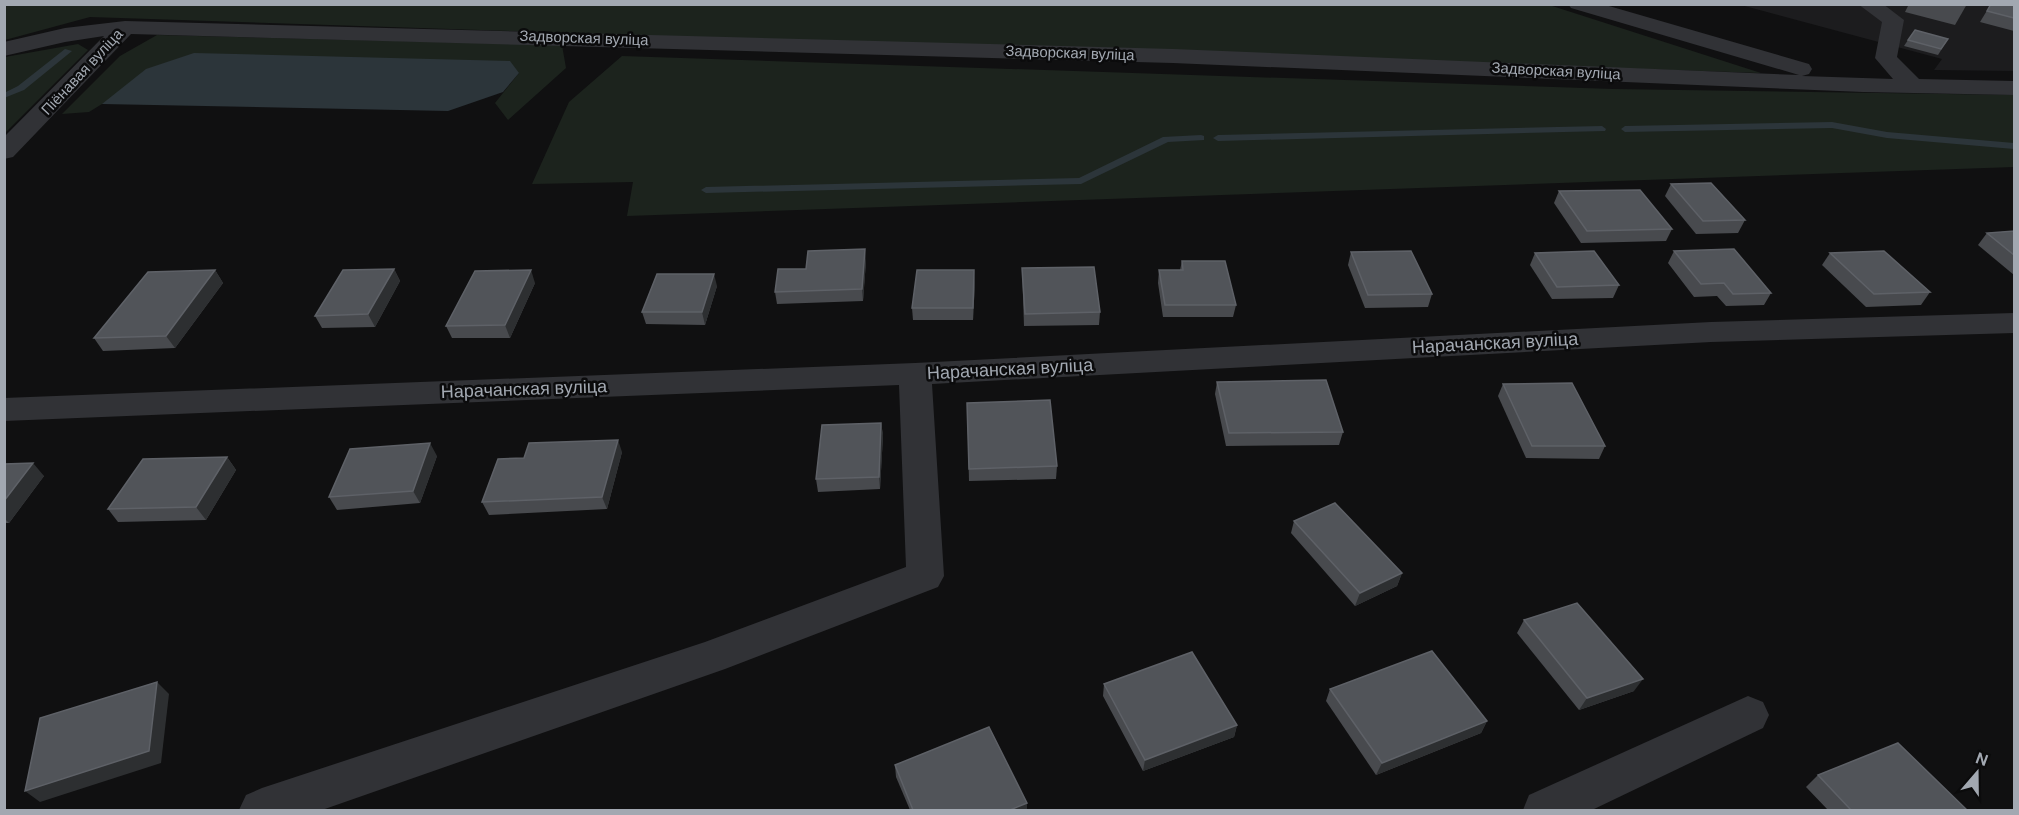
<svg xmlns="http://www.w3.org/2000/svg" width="2019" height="815" font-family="'DM Sans',sans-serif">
<rect width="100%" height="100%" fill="#101011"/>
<path fill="#1c1c1e" d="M1741 5H2014V71L1934 70 1942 59Z"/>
<g fill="#1c231d">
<path d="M1546 4 1761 73 90 17 5 40 4 5Z"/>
<path d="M157 35 562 45 566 68 508 120 495 103 519 73 102 104 89 112 62 114 120 56Z"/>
<path d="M78 44 88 50 5 133V57Z"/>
<path d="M622 56 1613 89 2014 95V167L627 216 633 182 532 184 569 102Z"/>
</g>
<path fill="#2c353a" d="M194 53 510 61 519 73 503 92 448 111 102 104 146 69Z"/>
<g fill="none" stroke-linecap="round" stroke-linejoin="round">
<g fill="#2c353a" fill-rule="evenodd">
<path d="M65 49 72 51 24 90 4 98V93L18 86Z"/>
<path d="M1832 122 1887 132 2014 143V149L1887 138 1832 128 1625 132 1621 129 1625 126Z"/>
<path d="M1602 126 1606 129 1605 131 1218 141 1213 138 1218 135Z"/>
<path d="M1201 135 1204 136V140L1168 142 1081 184 706 193 701 190 706 187 1079 178 1163 137Z"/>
</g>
<g fill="#313236" fill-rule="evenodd">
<path d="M1568 4H1602L1809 64 1812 69 1809 74 1802 76 1893 79 1875 58 1882 22 1858 4H1883L1904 20 1897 57 1919 79 2014 81V95L1863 92 1173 63 131 34 13 157 4 159V137L104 36 65 42 4 56V42L65 28 125 21 1173 49 1799 75 1571 8Z"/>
<path d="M2014 313V333L1711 342 932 384 944 576 938 587 725 669 322 810H239L246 795 262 788 705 642 906 567 899 385 4 421V398L915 363 1711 322Z"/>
<path d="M1748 696 1763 702 1769 715 1763 728 1592 810H1523L1529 795Z"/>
</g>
</g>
<g fill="#484a4e">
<path d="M1909 4H1967L1955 25 1905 12Z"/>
<path d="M1991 4H2014V31L1980 22Z"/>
<path d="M1948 39 1938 55 1904 46 1908 40Z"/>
<path d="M1671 184 1745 220 1738 233 1696 234 1665 196Z"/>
<path d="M1559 191 1672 229 1666 241 1581 243 1554 203Z"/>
<path d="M2014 231V275L1978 245 1987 233Z"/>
<path d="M1674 251 1771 293 1764 305 1726 306 1717 296 1694 297 1668 263Z"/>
<path d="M1351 252 1432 294 1428 307 1365 308 1348 265Z"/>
<path d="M1535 253 1619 285 1613 298 1552 299 1530 265Z"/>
<path d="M1830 253 1930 292 1921 305 1866 307 1822 265Z"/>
<path d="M866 261 863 301 777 304 775 292 806 269Z"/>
<path d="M1182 261 1236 305 1233 317H1163L1158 283 1159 270H1180Z"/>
<path d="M1022 268 1100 312 1099 325 1024 326Z"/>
<path d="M394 269 400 281 375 327 322 328 315 316Z"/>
<path d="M215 270 223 283 175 348 103 351 94 338Z"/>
<path d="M535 283 510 338H452L446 326Z"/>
<path d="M975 283 973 320H913L912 308Z"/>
<path d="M717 286 705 325 646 324 642 312Z"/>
<path d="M1217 382 1343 432 1339 445 1226 446 1215 394Z"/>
<path d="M1503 384 1605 446 1599 459 1526 458 1498 396Z"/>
<path d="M967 403 1057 466 1056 479 969 481Z"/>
<path d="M881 423 883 435 880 489 818 492 816 479Z"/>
<path d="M622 452 607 509 489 515 482 502Z"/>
<path d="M437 456 420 503 337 510 329 497Z"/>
<path d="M227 457 236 470 206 520 118 522 108 509Z"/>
<path d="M4 464 44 476 9 523H4Z"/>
<path d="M1294 521 1402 573 1397 586 1355 606 1291 533Z"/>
<path d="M1524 620 1634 691 1579 710 1517 633Z"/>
<path d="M1104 684 1237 725 1234 737 1143 771 1103 696Z"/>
<path d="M1330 689 1487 721 1481 733 1376 775 1326 701Z"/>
<path d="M895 765 1027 803V810H910L896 777Z"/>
<path d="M1818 775 1964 810H1828L1806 787Z"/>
</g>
<g fill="#2d2f31">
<path d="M865 249 866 261 863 301 862 289Z"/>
<path d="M394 269 400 281 375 327 368 314Z"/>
<path d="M215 270 223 283 175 348 166 336Z"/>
<path d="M531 270 535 283 510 338 505 325Z"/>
<path d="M974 270 975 283 973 320V308Z"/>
<path d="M714 274 717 286 705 325 702 312Z"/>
<path d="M881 423 883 435 880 489 879 477Z"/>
<path d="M618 440 622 452 607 509 602 497Z"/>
<path d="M430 443 437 456 420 503 413 491Z"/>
<path d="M227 457 236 470 206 520 196 507Z"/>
<path d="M33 463 44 476 9 523 4 518V501Z"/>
<path d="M1402 573 1397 586 1355 606 1360 593Z"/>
<path d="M1643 679 1634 691 1579 710 1587 698Z"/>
<path d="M157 682 169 694 161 763 40 802 25 791Z"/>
<path d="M1487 721 1481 733 1376 775 1382 763Z"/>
<path d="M1237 725 1234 737 1143 771 1145 760Z"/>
<path d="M1027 803V810H1010Z"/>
</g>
<g fill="#515459" stroke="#5e6167" stroke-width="1.5">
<path d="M1991 4H2014V18L1987 11Z"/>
<path d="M1915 30 1948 39 1941 49 1908 40Z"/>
<path d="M1711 183 1745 220 1703 221 1671 184Z"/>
<path d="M1640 190 1672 229 1587 231 1559 191Z"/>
<path d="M2014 231V255L1987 233Z"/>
<path d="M865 249 862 289 775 292 778 269H806L808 251Z"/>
<path d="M1734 249 1771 293 1733 294 1724 283 1701 284 1674 251Z"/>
<path d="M1411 251 1432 294 1368 295 1351 252Z"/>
<path d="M1594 251 1619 285 1557 287 1535 253Z"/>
<path d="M1884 251 1930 292 1874 294 1830 253Z"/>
<path d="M1182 261H1225L1236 305H1165L1159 270H1183Z"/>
<path d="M1094 267 1100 312 1025 314 1022 268Z"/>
<path d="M394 269 368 314 315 316 343 270Z"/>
<path d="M215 270 166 336 94 338 148 272Z"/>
<path d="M531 270 505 325 446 326 475 271Z"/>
<path d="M917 270H974L973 308H912Z"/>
<path d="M657 274H714L702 312H642Z"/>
<path d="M1326 380 1343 432 1229 433 1217 382Z"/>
<path d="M1572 383 1605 446H1532L1503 384Z"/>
<path d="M1050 400 1057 466 969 469 967 403Z"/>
<path d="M881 423 879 477 816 479 822 425Z"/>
<path d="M618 440 602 497 482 502 498 459 524 458 529 443Z"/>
<path d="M430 443 413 491 329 497 350 449Z"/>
<path d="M227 457 196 507 108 509 143 459Z"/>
<path d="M33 463 4 501V464Z"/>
<path d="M1335 503 1402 573 1360 593 1294 521Z"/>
<path d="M1577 603 1643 679 1587 698 1524 620Z"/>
<path d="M1432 651 1487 721 1382 763 1330 689Z"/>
<path d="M1192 652 1237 725 1145 760 1104 684Z"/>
<path d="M157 682 149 751 25 791 40 718Z"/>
<path d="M989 727 1027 803 1010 810H913L895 765Z"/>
<path d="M1898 743 1966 809 1962 810H1851L1818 775Z"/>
</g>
<g text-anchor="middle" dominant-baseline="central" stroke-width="5" stroke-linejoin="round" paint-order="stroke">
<g font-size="15" fill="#a2a8b1" stroke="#0b0b0c">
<text transform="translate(584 38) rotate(2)">Задворская вуліца</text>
<text transform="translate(1070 53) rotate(2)">Задворская вуліца</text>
<text transform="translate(1556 71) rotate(3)">Задворская вуліца</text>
<text transform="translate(82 72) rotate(-47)">Піёнавая вуліца</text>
</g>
<g font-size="18" fill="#a2a8b1" stroke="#0b0b0c">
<text transform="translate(1495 343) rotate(-3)">Нарачанская вуліца</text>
<text transform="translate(1010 369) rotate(-3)">Нарачанская вуліца</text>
<text transform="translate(524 389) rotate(-2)">Нарачанская вуліца</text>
</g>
</g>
<rect width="2019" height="815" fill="none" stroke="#a2a8b1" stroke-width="12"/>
<g transform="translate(1977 773) rotate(20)" stroke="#0b0b0c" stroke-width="4.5" paint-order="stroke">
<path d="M0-4.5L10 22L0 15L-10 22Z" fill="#a2a8b1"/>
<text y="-9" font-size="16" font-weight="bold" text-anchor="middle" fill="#a2a8b1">N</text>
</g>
</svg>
